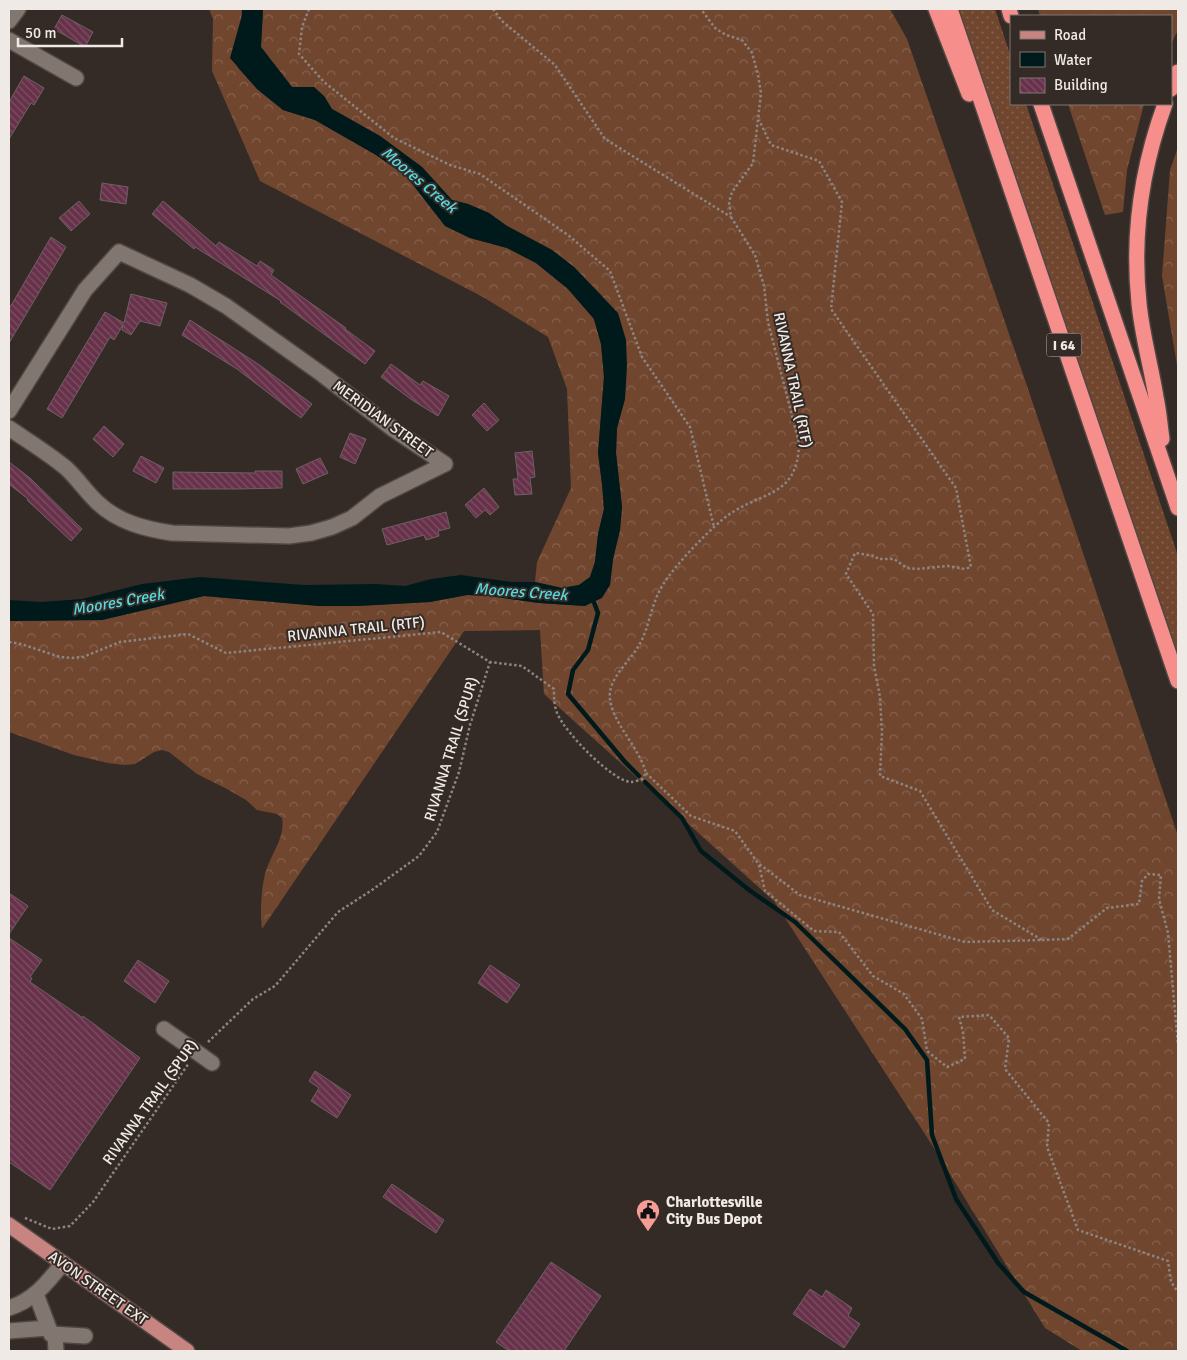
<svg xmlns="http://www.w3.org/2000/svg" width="1187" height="1360" font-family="Signika,sans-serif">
<defs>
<pattern id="grass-dots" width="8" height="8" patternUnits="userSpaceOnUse" patternTransform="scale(1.25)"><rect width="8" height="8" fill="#71462f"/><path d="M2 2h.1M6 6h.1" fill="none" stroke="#86614d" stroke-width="1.8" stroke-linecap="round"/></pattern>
<pattern id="forest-crowns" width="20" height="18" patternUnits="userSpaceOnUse" patternTransform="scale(1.25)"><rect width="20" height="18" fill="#71462f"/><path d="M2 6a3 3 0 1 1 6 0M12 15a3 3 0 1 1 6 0" fill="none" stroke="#86614d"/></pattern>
<pattern id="building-back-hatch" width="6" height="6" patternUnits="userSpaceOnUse" patternTransform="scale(1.25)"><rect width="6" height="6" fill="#67314a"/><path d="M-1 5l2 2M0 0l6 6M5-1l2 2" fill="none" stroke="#7d4f64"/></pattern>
</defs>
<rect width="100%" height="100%" fill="#342b26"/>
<path fill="url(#grass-dots)" d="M958 9H995L1011 57V104H1026L1178 556V665Z"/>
<g fill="url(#forest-crowns)">
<path d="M209 9H242L238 68 257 89 283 110 315 120 376 155 407 176 445 226 470 238 507 248 536 263 568 289 594 319 601 344 604 377 598 453 602 484 604 509 598 534 595 562 590 577 579 585 562 588 535 582 537 562 571 488 567 389 548 337 483 297 260 181 212 71 213 19Z"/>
<path d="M263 9H890L907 39 1025 380 1178 836V1351H1082L1045 1328 932 1145 774 901 544 694 540 630 464 631 262 929C260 912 261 891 265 874 270 855 286 837 282 818L277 814 257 810 246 800 227 789 197 774 169 752 162 750 154 752 135 764 124 765 108 763 74 755 9 732V621L102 620 204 596 319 606H357L430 602 467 595 489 596 539 603 585 606 610 585 613 559 620 530 622 507 616 453 617 428 625 399 602 296 574 267 552 250 507 226 489 213 468 204 452 200 422 167 380 136 332 109 324 96 292 87 261 47Z"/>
<path d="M1038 9H1178V30L1171 44V16H1040Z"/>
<path d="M1068 104H1144L1127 170 1123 212 1105 215Z"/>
<path d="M1178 147V371L1162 276 1170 170Z"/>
</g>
<path fill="#001a1c" d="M242 9H263L261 47 292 87H314L324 96 332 109 380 136 422 167 452 200 468 204 489 213 507 226 552 250 574 267 618 313 626 340 627 366 625 399 617 428 616 453 622 507 620 530 613 559 610 585 602 598 585 606 539 603 489 596 467 595 430 602 358 606H319L204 596 102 620 9 621V600L41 602 82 599 142 584 200 577 304 585 376 584 405 586 431 579 461 575 512 582H535L562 588 579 585 590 577 595 562 598 534 604 509 602 484 598 453 604 377 601 344 594 319 568 289 536 263 507 248 470 238 445 226 406 176 376 155 315 120 283 110 257 89 230 58 242 15Z"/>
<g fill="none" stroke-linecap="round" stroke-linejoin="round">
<g stroke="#001a1c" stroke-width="4.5">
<path d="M592 597 598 613 588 650 573 670 568 694 625 762 639 776"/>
<path d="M645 782 682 818 701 851 749 890 795 922 905 1029 927 1060 932 1135 956 1199 998 1263 1024 1292 1127 1351"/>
</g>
</g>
<g fill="url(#building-back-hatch)" stroke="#6d6165">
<path d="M62 15 93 32 85 47 54 29Z"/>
<path d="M24 76 44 88 34 105 31 103 9 139V102Z"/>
<path d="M102 183 128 187 126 204 100 200Z"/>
<path d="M79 201 90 214 71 231 59 218Z"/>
<path d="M163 201 216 246 219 242 257 266 260 261 274 270 271 275 346 328 345 329 375 351 365 364 280 302 281 301 195 247 194 249 152 214Z"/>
<path d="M51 237 66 247 9 343V309Z"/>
<path d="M131 294 167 303 160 326 140 321 131 335 122 330 123 325 114 340 110 337 62 418 47 409 105 312 124 323Z"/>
<path d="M190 320 258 364 312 404 301 418 237 369 182 335Z"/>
<path d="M391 364 420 385 423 381 449 396 438 416 412 400 381 377Z"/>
<path d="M484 403 499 420 487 431 472 415Z"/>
<path d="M104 426 124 444 113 457 93 439Z"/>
<path d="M350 433 366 439 355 464 340 457Z"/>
<path d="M532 451 535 477 530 478 532 494 515 495 513 479H518L515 453Z"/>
<path d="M141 456 164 468 156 483 133 471Z"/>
<path d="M320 458 328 473 303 484 296 469Z"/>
<path d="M9 462 30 478 82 529 71 541 27 500 28 499 9 484Z"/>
<path d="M255 471H282V488L239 489H173V472L255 473Z"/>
<path d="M484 488 499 507 490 515 485 510 476 518 465 505Z"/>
<path d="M446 512 450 528 438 531 439 536 426 540 424 535 387 545 382 529Z"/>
<path d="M9 893 28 906 9 934Z"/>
<path d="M9 938 42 960 30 977 32 978 30 982 83 1018V1016L140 1058 50 1190 9 1162Z"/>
<path d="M138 960 169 981 155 1003 124 981Z"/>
<path d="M490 965 520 985 507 1003 478 983Z"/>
<path d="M315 1071 351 1095 337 1118 311 1101 319 1088 309 1081Z"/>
<path d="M392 1184 444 1220 436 1233 383 1197Z"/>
<path d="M551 1262 601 1296 564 1351H509L496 1342Z"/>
<path d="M810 1289 822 1297 826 1290 852 1308 848 1316 860 1324 844 1348 793 1314Z"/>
</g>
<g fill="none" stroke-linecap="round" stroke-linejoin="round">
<g stroke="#4f4743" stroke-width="18">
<g id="minor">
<path d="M9 21 18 9"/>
<path d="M9 40 76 78"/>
<path d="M9 411 85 290 119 252 190 285 226 306 323 375 393 429 445 464 380 496 352 518 332 527 311 533 289 536 172 533C145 529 118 522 98 503 86 492 78 479 66 468 48 453 28 441 9 428"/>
<path d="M164 1029 212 1063"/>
<path d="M36 1294 51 1334 85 1336"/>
<path d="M9 1308C34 1300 47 1283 63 1263"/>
<path d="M9 1331 48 1328"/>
<path d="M55 1334 56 1351"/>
</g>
</g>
<g stroke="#4f4743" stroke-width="18">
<path id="major" d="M9 1225 187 1351"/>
</g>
<g stroke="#4f4743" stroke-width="18">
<g id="highway">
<path d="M936 9 969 94"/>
<path d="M950 9 1178 681"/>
<path d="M1009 9 1011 16"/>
<path d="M1171 89 1178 72"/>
<path d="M1041 104 1178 508"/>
<path d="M1162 439C1160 425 1159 411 1156 397 1151 366 1142 335 1139 303 1132 236 1142 167 1165 104"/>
</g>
</g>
<g stroke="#8d8581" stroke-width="2.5" stroke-dasharray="2.5 2.5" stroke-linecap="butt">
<path d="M309 9 302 27 299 54 324 82 394 138 450 165 480 174 568 235 610 271 642 357 690 427 714 527"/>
<path d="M493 9 502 21 555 65 605 139 731 217"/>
<path d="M9 642 21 644 60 657 72 658 83 657 120 642 188 634 226 653 441 632 490 662 522 666 554 689C554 699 554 707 558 715 566 733 612 781 631 782 634 782 639 780 642 779L646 773C639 747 613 724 610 699 607 680 629 662 638 647 648 631 650 611 658 594 666 574 705 534 722 520 757 490 798 501 799 443L768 322 764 286 755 255 731 217 729 202 732 192 753 163 761 93 758 75 752 53 742 40 726 35 715 28 701 9"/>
<path d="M646 773 691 816 735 831 758 863 800 895 965 942 1042 940 992 910 920 791 880 776 882 732 880 697 874 666 873 614 846 574 855 553 875 556 878 559H894L907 568 917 569 948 566 965 569 971 567 956 488 831 309 842 202 819 161 771 145 759 120"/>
<path d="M759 865 765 891 814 931 839 932 873 976 904 994 922 1019 927 1051 947 1067 965 1059 963 1032 959 1017 989 1015 1009 1038 1005 1069 1049 1123 1047 1147 1078 1230 1168 1261 1171 1282 1178 1292"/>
<path d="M1042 940 1068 939 1107 908 1139 904 1142 881 1148 874 1161 875 1159 899 1168 933 1178 1045"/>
<path d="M208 1042 253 999 275 986 338 912 372 890 419 856 437 832 459 772 470 725 490 662"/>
<path d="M25 1218 52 1229 70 1226 93 1202 189 1063"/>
</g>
<use href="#minor" stroke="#817670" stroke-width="15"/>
<use href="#major" stroke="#c78480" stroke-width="15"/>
<use href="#highway" stroke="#f68e8b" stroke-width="15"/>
</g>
<defs>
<g id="civic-pin" transform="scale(1.25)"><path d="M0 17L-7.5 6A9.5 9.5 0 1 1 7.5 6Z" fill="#f59c95" stroke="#342b26"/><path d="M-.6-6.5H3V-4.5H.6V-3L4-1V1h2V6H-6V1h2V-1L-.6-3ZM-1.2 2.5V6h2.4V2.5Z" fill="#111"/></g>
</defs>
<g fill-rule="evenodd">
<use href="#civic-pin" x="648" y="1211"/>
</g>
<g text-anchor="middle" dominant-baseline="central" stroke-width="4" stroke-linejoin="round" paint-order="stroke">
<rect fill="#342b26" stroke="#b8b1ac" stroke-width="1" x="1046.5" y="333.5" width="35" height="23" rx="4"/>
<g font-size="14" font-weight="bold" fill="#f0eae6">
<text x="1064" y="345">I 64</text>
</g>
<g font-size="15" fill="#f0eae6" stroke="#342b26">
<text transform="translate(793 380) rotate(78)">RIVANNA TRAIL (RTF)</text>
<text transform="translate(383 419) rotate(36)">MERIDIAN STREET</text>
<text transform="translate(356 629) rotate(-6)">RIVANNA TRAIL (RTF)</text>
<text transform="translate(451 749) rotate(-73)">RIVANNA TRAIL (SPUR)</text>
<text transform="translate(150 1102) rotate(-54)">RIVANNA TRAIL (SPUR)</text>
<text transform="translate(98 1288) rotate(35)">AVON STREET EXT</text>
</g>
<g font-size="15" font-weight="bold" fill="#f0eae6" stroke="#342b26" text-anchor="start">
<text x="666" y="1202">Charlottesville<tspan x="666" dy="17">City Bus Depot</tspan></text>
</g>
<g font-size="16" font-style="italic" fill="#55d8e1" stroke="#342b26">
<text transform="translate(419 180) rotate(40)">Moores Creek</text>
<text transform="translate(521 592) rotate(4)">Moores Creek</text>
<text transform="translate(118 602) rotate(-10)">Moores Creek</text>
</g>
</g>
<rect width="1187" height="1360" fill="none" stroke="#f0eae6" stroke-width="20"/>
<rect x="1010" y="15" width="162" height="90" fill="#342b26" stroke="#7f7773"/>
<rect x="1020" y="31" width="25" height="8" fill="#c78480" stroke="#7f7773"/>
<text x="1054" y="40" font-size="15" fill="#f0eae6">Road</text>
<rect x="1020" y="52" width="25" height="15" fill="#001a1c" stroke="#7f7773"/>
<text x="1054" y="65" font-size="15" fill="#f0eae6">Water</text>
<rect x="1020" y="78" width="25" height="15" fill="url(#building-back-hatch)" stroke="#7f7773"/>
<text x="1054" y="90" font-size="15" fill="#f0eae6">Building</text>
<path d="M18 38v8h104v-8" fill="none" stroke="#f0eae6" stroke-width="2.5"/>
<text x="25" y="38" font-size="15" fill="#f0eae6" stroke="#342b26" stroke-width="4" paint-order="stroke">50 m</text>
</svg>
